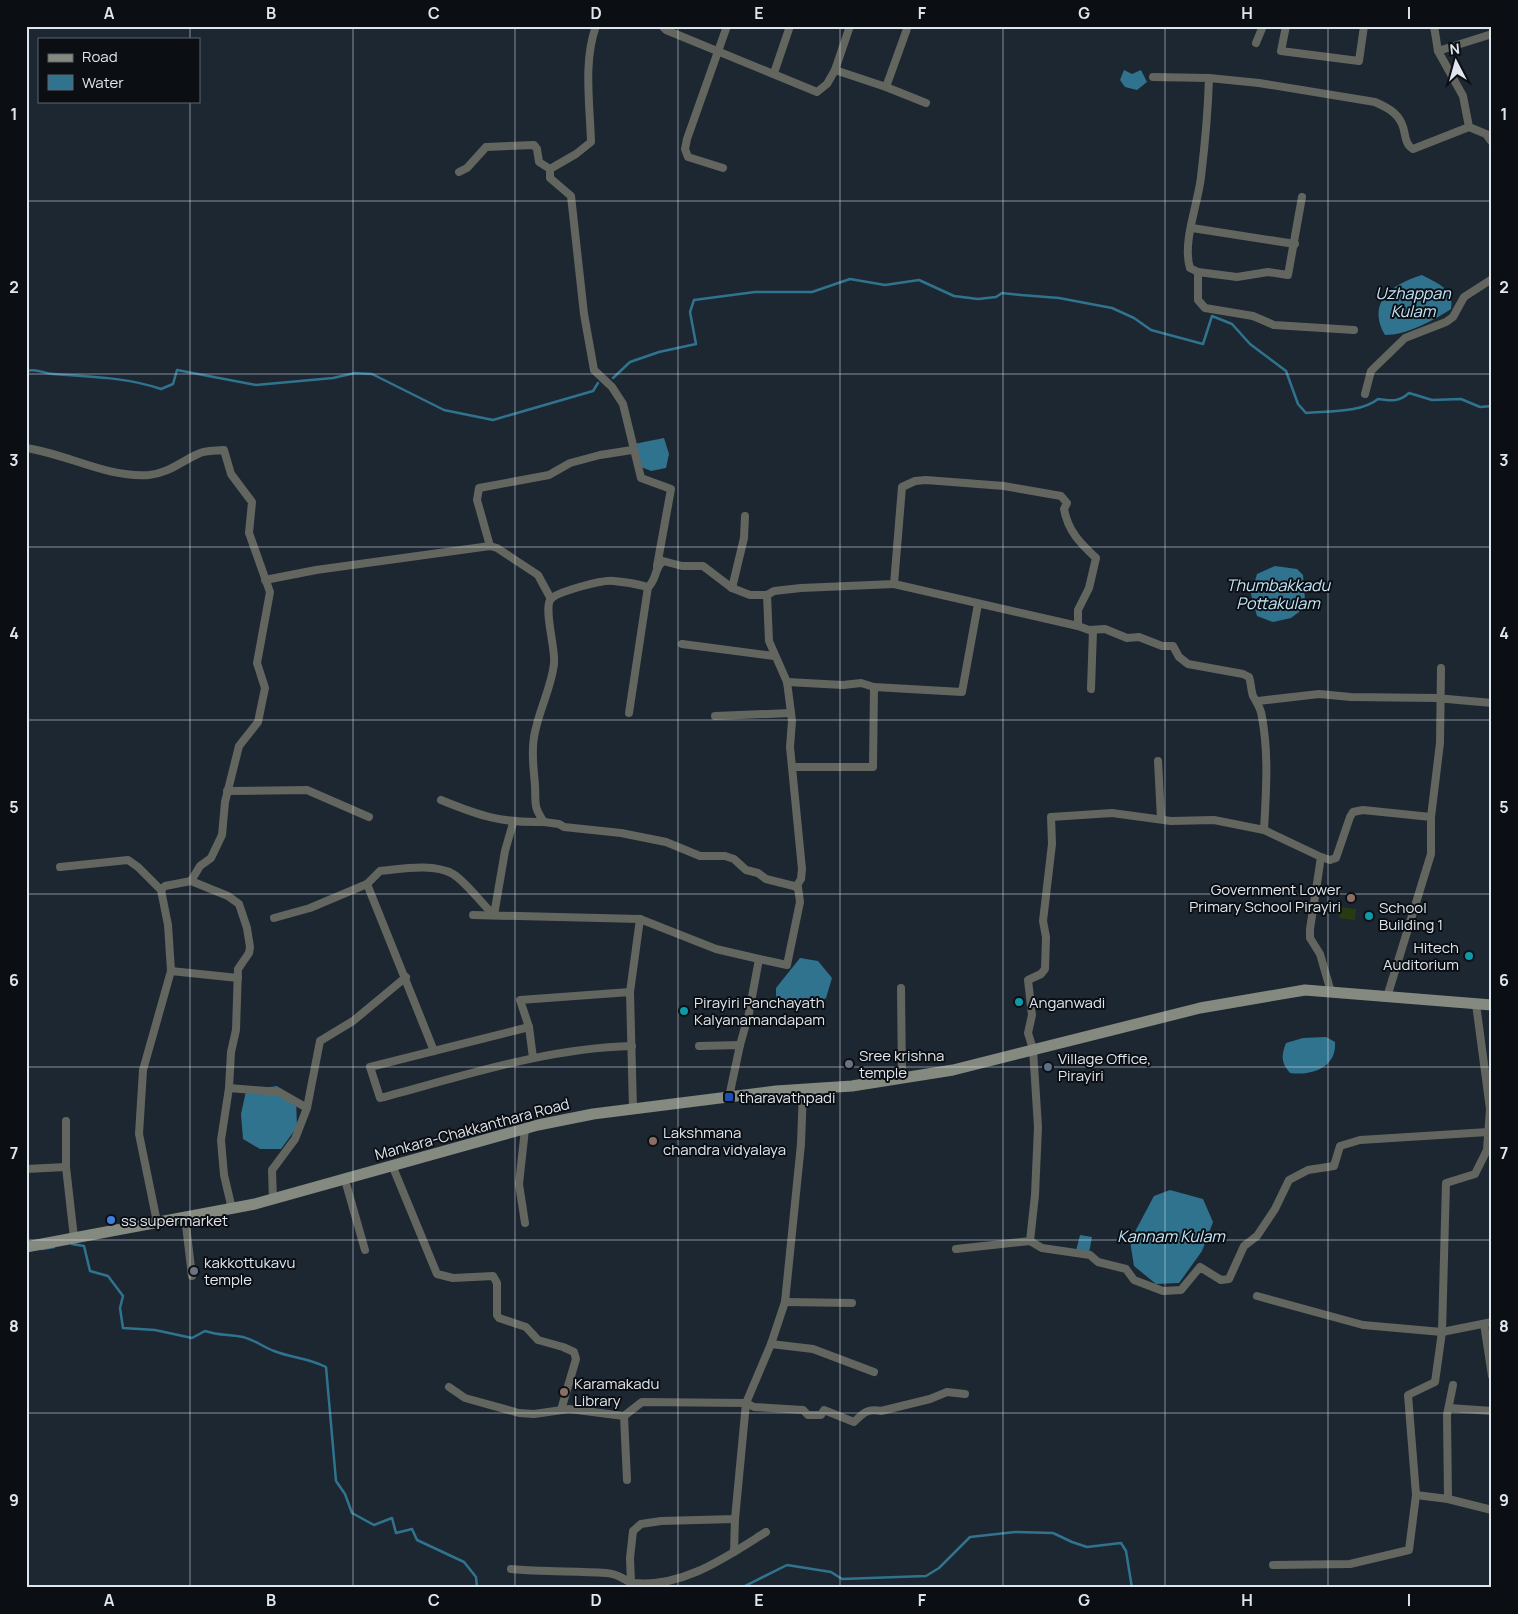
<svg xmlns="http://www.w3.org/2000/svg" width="1518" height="1614" font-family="Manrope,sans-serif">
<rect width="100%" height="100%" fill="#1d2732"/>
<path fill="#273b13" d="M1340 907 1356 909 1355 920 1339 918Z"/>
<g fill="#30738f">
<path d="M1124 70 1132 74 1141 70 1147 82 1137 90 1125 87 1120 80Z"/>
<path d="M1422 275C1437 283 1455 289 1451 309 1433 321 1406 335 1385 335 1366 301 1393 284 1422 275Z"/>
<path d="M664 438 669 454 666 468 651 471 641 467 634 444Z"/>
<path d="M1275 566 1297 569 1303 575 1305 600 1299 612 1291 618 1273 622 1257 616 1251 594 1257 574Z"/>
<path d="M800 958 818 961 832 978 826 998 809 1006 776 1001V988Z"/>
<path d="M1326 1037 1335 1042C1337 1068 1311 1076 1290 1073 1281 1063 1281 1056 1286 1043L1303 1038Z"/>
<path d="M277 1086 296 1099 297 1127 281 1149H260L243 1139 241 1114 246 1091Z"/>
<path d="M1170 1190 1203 1199 1213 1222 1202 1251 1179 1283 1156 1284 1134 1266 1130 1241 1154 1196Z"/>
<path d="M1080 1235 1092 1237 1089 1253 1076 1251Z"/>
</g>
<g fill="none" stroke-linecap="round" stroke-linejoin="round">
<g stroke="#30738f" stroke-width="2.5">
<path d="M26 371C37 368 42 373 53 374 90 377 126 377 161 389L173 384 177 370 256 385 333 378 355 373 372 374 444 410 493 420 593 391 598 383"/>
<path d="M613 378 630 362 659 352 696 344 690 312 694 300 755 292H812L850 279 885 285 919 280 954 296 978 299 996 297 1002 293 1021 295 1059 298 1112 308 1134 318 1151 330 1203 344 1212 316 1232 324 1250 344 1286 371 1298 404 1306 413C1327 411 1361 413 1378 399 1392 401 1399 402 1409 393L1432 400 1461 399 1480 407 1492 406"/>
<path d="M72 1244 84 1246 90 1271 108 1276 123 1296 120 1308 123 1328 155 1330 192 1338 205 1331C220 1336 229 1334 243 1337 255 1340 263 1347 274 1351 292 1358 309 1358 326 1367L336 1481 345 1494 352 1513 374 1525 392 1518 396 1533 412 1529 417 1540 464 1562 476 1577 477 1588"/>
<path d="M42 1249 54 1247"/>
<path d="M741 1588 787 1565 831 1572 842 1579 926 1576 939 1568 970 1537 1015 1532 1053 1533 1072 1542 1087 1547 1121 1543 1126 1551 1132 1588"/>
</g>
<g stroke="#63665f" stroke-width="8">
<path d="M596 26C583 62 590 104 591 142L576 154 550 169V178L571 196 584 314 594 370 612 387 623 404 641 478 671 489 657 566"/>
<path d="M662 26 666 30 817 92 827 84 835 70 886 87 908 26"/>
<path d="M1286 26 1281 51 1359 61 1364 26"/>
<path d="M1434 26 1438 51 1463 96 1469 127 1486 134 1492 142"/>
<path d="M1256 43 1263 26"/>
<path d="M1438 51 1492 34"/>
<path d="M835 70 850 26"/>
<path d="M774 73 790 26"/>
<path d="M1153 77 1209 78 1259 83 1375 102C1386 107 1397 112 1402 124 1406 133 1404 144 1413 149L1469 127"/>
<path d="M1209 78C1208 111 1205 144 1201 177 1198 204 1182 243 1190 268L1198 272V300L1205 308 1253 316 1274 325 1354 330"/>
<path d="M886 87 926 103"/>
<path d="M723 168 688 157 685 149 687 139 727 26"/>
<path d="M459 172 467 168 486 147 534 145 537 149 539 162 550 169"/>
<path d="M1192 228 1295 244"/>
<path d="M1198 272 1237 277 1268 272 1288 275 1302 197"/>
<path d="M1365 394 1371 371 1405 338 1446 322 1453 317 1464 297 1492 279"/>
<path d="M26 448C68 454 106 478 149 475 169 473 180 462 198 454 205 450 216 451 224 450L231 474 252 502 249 533 270 592 257 663 265 688 258 722 239 746 225 802 222 835 211 858 200 866 191 881 228 896 239 904 247 928 250 947 249 953 238 969 236 1030 231 1052 229 1088 221 1140 224 1175 232 1209"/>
<path d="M490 546 477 500 479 488 549 475 570 463 600 455 632 450"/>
<path d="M265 580 316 570 490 546 497 548 538 575 551 599"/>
<path d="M894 584 1078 626"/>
<path d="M732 588 744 538 745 516"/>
<path d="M767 595 769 641 787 682 789 697 792 721 790 747 802 869 801 879 796 887"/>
<path d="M682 644 774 656"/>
<path d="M787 682 843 685 861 683 874 687 962 692 978 604"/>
<path d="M1091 689 1093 630"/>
<path d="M1258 701 1319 694 1351 697 1436 698 1492 703"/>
<path d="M629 713 648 587"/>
<path d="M715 716 791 713"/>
<path d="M1158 761 1161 819"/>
<path d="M794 767H873L874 687"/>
<path d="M227 791 307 790 369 817"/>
<path d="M441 800C480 816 501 823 544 822"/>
<path d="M1431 817 1440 743 1441 668"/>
<path d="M1264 830 1321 857 1310 929V938L1320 954 1331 992"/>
<path d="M1321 857 1330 860 1336 858 1350 817 1353 812 1363 810 1431 817V854L1387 997"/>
<path d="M60 867 128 860 138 867 161 890 168 925 171 971 143 1070 139 1134 157 1222"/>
<path d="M367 884 380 871C402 869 433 863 453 874 466 882 482 904 494 915L505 851 513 823"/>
<path d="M161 890 165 886 191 881"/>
<path d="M473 915 640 919 630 992"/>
<path d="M274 918 310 908 367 884 434 1051"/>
<path d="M640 919 716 949 759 959 749 1013 740 1045"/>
<path d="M759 959 787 965 800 902 798 887 766 879 758 873 746 870 734 859 725 856H700L666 842 621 833 564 827 559 824 544 822C533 806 536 804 535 786 534 770 531 754 534 737 538 712 551 689 554 664 556 650 544 612 550 600 555 592 604 579 614 581 625 582 637 584 648 587 657 580 654 568 663 561L682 566H703L732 588 750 595H767L774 591 801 588 894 584 902 487 915 481 926 480 1004 486 1061 496 1067 503 1064 509C1068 531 1080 543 1096 558L1089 588 1078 610V626L1089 630 1105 629 1127 638 1139 637 1162 646H1173L1179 657 1188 664 1243 674 1249 677C1251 682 1251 691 1253 696 1257 703 1261 708 1262 717 1269 755 1266 793 1264 830L1214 820 1171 821 1112 813 1051 817 1052 844 1043 921 1046 937 1045 969 1041 974 1028 980 1032 1015 1028 1033 1033 1049 1038 1127 1035 1195 1030 1241 956 1249"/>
<path d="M171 971 238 978"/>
<path d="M901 988 902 1078"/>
<path d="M529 1027 370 1067 380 1098C463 1076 546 1048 632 1046"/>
<path d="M699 1046 740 1045 729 1097"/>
<path d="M533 1058 529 1027 520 1000 630 992 633 1109"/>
<path d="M229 1088 279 1092 307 1108"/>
<path d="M66 1121V1167L74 1238"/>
<path d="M392 1165 437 1274 453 1278 493 1276 497 1283V1315L499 1318 526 1327 538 1340 563 1347 574 1352 576 1359 561 1410"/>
<path d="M26 1169 66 1167"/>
<path d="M345 1180 365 1250"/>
<path d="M273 1200 272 1170 295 1139 307 1108 320 1041 353 1021 406 977"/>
<path d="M185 1217 192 1276"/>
<path d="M525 1223 519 1184 525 1129"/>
<path d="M1030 1241 1042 1248 1090 1255 1098 1262 1126 1269 1134 1280 1163 1291 1181 1290 1200 1267 1221 1280 1229 1279 1244 1246 1257 1236 1275 1209 1289 1180 1308 1170 1334 1166 1340 1146 1360 1140 1488 1132"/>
<path d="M1257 1296 1363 1325 1442 1332 1492 1322"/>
<path d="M785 1302 852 1303"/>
<path d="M1484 1324 1492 1376"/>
<path d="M771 1344 813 1349 874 1372"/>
<path d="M1453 1385 1447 1415 1448 1499 1492 1510"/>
<path d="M449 1387 465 1398 519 1413 534 1414 569 1409 624 1416"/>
<path d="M1449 1408 1492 1411"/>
<path d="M627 1480 624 1416 642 1402 746 1403 754 1407 803 1410 808 1415H821L824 1410 854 1422C863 1413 868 1408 881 1411L930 1399 947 1392 965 1394"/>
<path d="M1416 1495 1448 1499"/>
<path d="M734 1552 735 1519"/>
<path d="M1273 1565 1350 1564 1409 1550 1416 1495 1408 1395 1435 1382 1442 1332 1446 1183 1475 1174 1487 1150 1490 1109 1476 1004"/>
<path d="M511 1569C542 1572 574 1571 606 1573 621 1574 624 1581 633 1583 683 1588 726 1557 766 1532"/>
<path d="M631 1583 630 1558 633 1531 641 1524 661 1521 735 1519 746 1403 771 1344 785 1302 801 1144 803 1089"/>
</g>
<path stroke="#858a80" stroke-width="11" d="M26 1247 255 1204 538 1125 593 1114 776 1091 852 1086 953 1070 1200 1008 1305 990 1492 1005"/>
</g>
<path fill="none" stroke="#e0e6ed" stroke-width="1" stroke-opacity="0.55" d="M190 26V39M353 26V1588M515 26V1588M678 26V1588M840 26V1588M1003 26V1588M1165 26V1588M1328 26V1588M190 101V1588M26 201H1492M26 374H1492M26 547H1492M26 720H1492M26 894H1492M26 1067H1492M26 1240H1492M26 1413H1492"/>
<g fill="#8d6e63" stroke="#0b0f14" stroke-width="2">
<circle cx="1351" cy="898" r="5"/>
<circle cx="653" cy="1141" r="5"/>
<circle cx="564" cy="1392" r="5"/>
</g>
<g fill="#0f9aa8" stroke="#0b0f14" stroke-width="2">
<circle cx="1369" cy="916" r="5"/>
<circle cx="1469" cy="956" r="5"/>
<circle cx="1019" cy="1002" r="5"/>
<circle cx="684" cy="1011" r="5"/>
</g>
<g fill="#6b7280" stroke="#0b0f14" stroke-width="2">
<circle cx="849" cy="1064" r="5"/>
<circle cx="194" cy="1271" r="5"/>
</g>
<circle fill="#5c6f8a" stroke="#0b0f14" stroke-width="2" cx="1048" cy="1067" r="5"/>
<rect fill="#1a4fb4" stroke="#0b0f14" stroke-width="2" x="724" y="1092" width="10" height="10" rx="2.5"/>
<circle fill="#3f7fe0" stroke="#0b0f14" stroke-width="2" cx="111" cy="1220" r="5"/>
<g text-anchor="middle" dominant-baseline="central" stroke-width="4" stroke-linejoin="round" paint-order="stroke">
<g font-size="15" fill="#e0e6ed" stroke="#0b0f14" text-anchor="start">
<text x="1341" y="889" text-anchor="end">Government Lower<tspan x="1341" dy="17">Primary School Pirayiri</tspan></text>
<text x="1379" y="907">School<tspan x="1379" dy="17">Building 1</tspan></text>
<text x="1459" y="947" text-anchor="end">Hitech<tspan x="1459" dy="17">Auditorium</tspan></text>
<text x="694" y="1002">Pirayiri Panchayath<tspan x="694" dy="17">Kalyanamandapam</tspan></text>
<text x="1029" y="1002">Anganwadi</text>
<text x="859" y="1055">Sree krishna<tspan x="859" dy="17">temple</tspan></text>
<text x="1058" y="1058">Village Office,<tspan x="1058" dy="17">Pirayiri</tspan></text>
<text x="739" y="1097">tharavathpadi</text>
<text x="663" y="1132">Lakshmana<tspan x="663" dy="17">chandra vidyalaya</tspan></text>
<text x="121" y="1220">ss supermarket</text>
<text x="204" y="1262">kakkottukavu<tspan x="204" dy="17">temple</tspan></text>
<text x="574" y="1383">Karamakadu<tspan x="574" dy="17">Library</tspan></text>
</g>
<g font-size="15" fill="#e0e6ed" stroke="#0b0f14">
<text transform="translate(472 1129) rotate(-15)">Mankara-Chakkanthara Road</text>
</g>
<g font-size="16" font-style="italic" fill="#c4e7f9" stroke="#0b0f14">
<text x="1413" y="293">Uzhappan<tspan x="1413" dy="18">Kulam</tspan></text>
<text x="1278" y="585">Thumbakkadu<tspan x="1278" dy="18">Pottakulam</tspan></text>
<text x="1171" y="1236">Kannam Kulam</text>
</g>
</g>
<rect width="1518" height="1614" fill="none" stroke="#0b0f14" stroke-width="55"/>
<rect x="38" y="38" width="162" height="65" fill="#0b0f14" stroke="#60656b"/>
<rect x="48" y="54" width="25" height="8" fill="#858a80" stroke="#60656b"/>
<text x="82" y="62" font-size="15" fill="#e0e6ed">Road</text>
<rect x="48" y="75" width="25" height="15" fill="#30738f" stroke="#60656b"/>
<text x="82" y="88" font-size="15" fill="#e0e6ed">Water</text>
<g transform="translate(1456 62) rotate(354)" stroke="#0b0f14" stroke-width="4" paint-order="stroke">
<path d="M0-4L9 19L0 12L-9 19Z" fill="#e0e6ed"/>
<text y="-8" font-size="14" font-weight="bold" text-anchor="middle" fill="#e0e6ed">N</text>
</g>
<rect x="28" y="28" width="1462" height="1558" fill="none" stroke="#e0e6ed" stroke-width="2"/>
<g font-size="16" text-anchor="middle" font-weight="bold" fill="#e0e6ed">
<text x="109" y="19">A</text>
<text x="271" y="19">B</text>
<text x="434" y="19">C</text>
<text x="596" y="19">D</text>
<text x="759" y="19">E</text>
<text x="922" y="19">F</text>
<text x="1084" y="19">G</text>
<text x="1247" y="19">H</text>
<text x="1409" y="19">I</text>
<text x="14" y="120">1</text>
<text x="1504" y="120">1</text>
<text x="14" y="293">2</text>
<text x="1504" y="293">2</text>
<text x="14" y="466">3</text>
<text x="1504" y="466">3</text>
<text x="14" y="639">4</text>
<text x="1504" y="639">4</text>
<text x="14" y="813">5</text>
<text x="1504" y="813">5</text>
<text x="14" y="986">6</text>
<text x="1504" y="986">6</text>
<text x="14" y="1159">7</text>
<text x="1504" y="1159">7</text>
<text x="14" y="1332">8</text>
<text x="1504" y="1332">8</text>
<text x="14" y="1506">9</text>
<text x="1504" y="1506">9</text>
<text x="109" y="1606">A</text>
<text x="271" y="1606">B</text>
<text x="434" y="1606">C</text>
<text x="596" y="1606">D</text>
<text x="759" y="1606">E</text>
<text x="922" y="1606">F</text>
<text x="1084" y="1606">G</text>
<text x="1247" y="1606">H</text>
<text x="1409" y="1606">I</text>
</g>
</svg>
